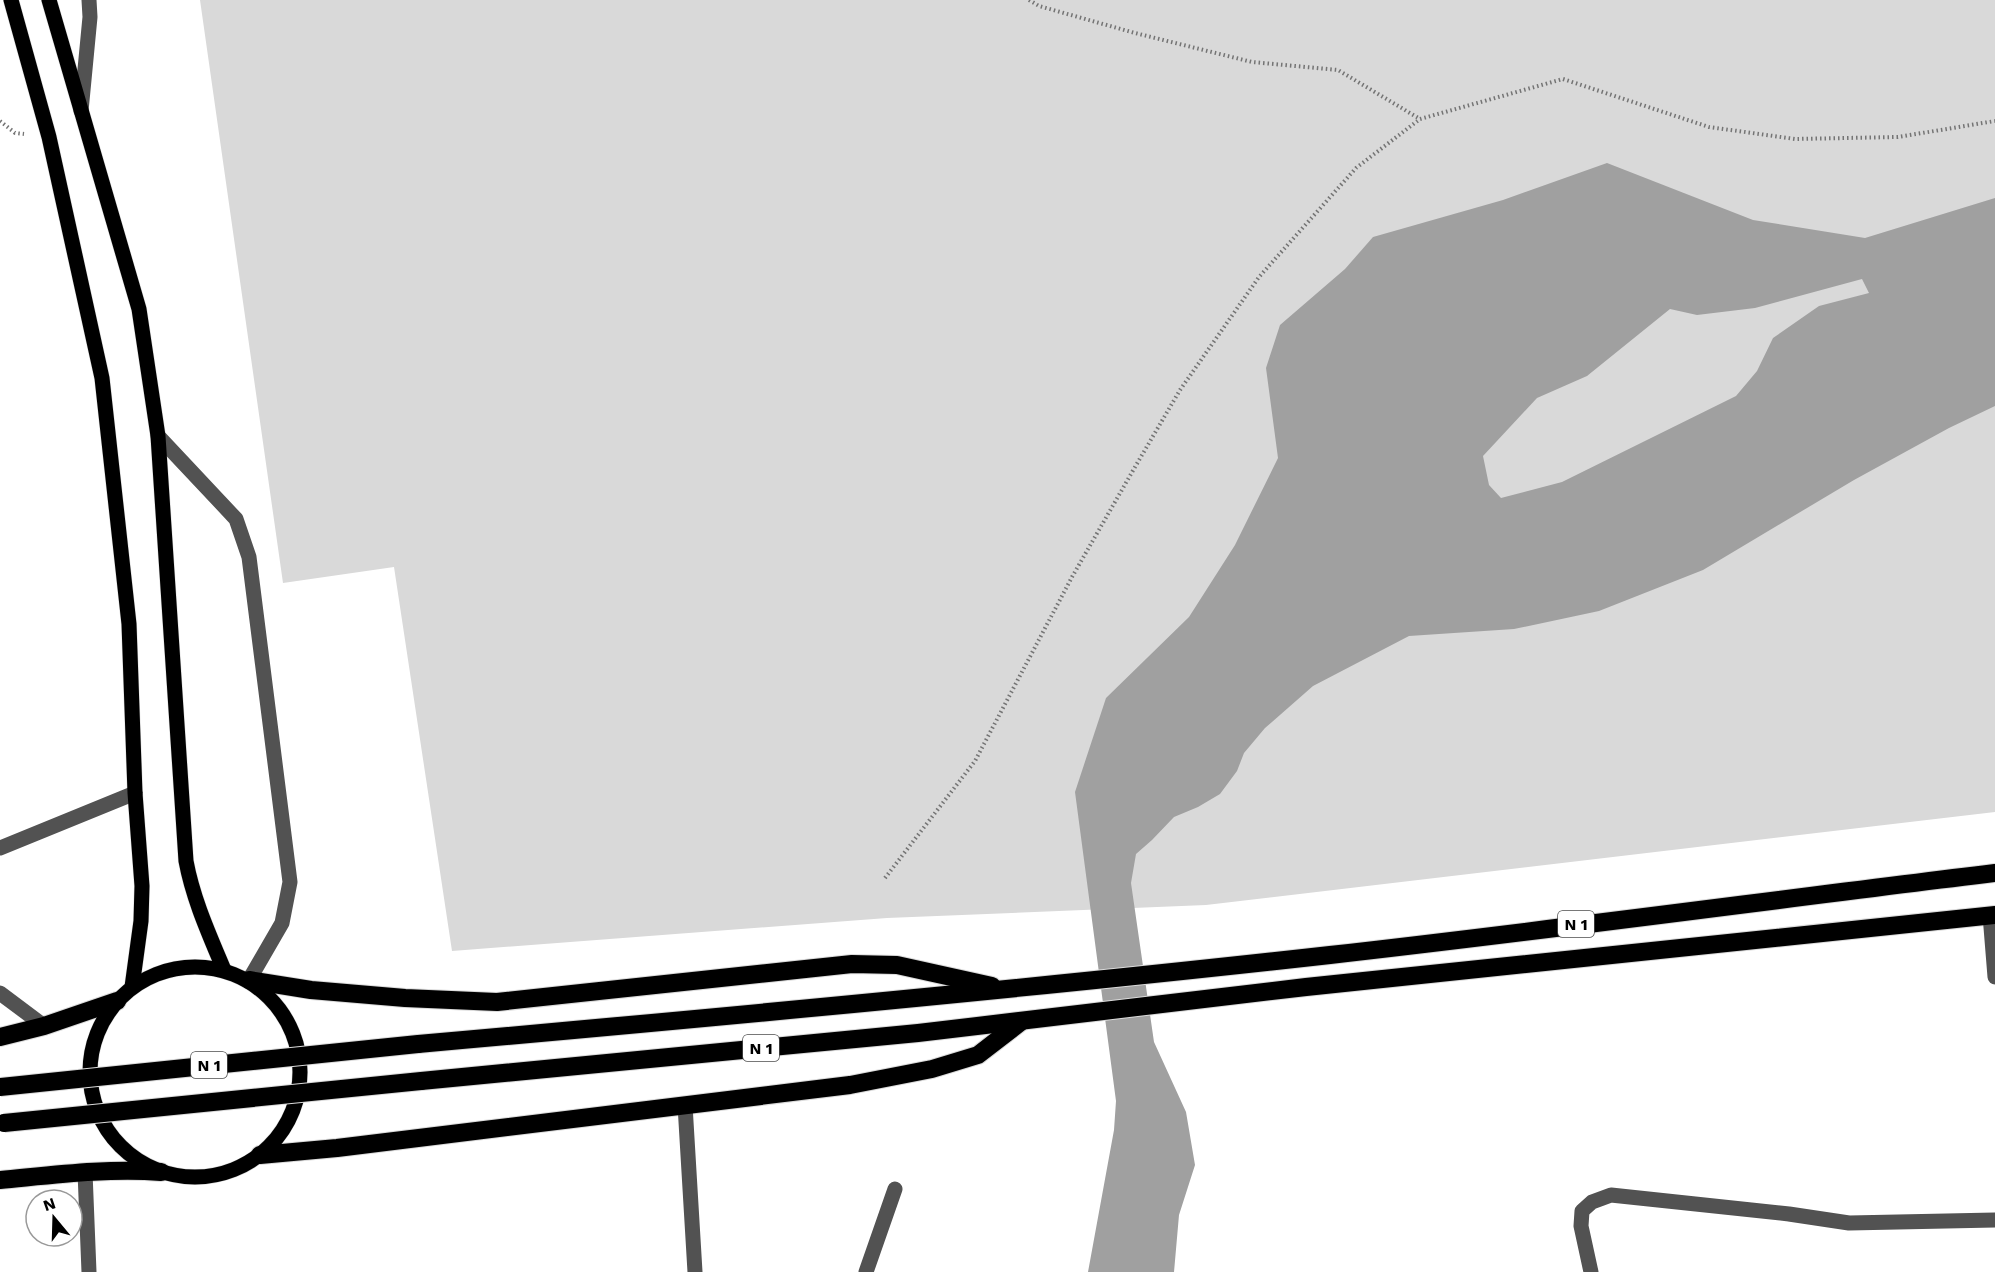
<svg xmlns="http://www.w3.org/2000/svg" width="1995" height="1272" font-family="'Work Sans',sans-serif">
<rect width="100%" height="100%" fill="#fff"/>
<path fill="#d9d9d9" d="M200 0H1995V812L1206 905 887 918 452 951 394 567 283 583Z"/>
<path fill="#a0a0a0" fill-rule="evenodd" d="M1607 163 1753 220 1865 238 1995 198V406L1949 428 1854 480 1703 570 1599 611 1514 629 1409 636 1313 686 1265 728 1244 753 1237 771 1220 794 1198 807 1174 817 1152 840 1136 854 1131 883 1154 1042 1186 1112 1195 1165 1179 1215 1174 1272H1088L1114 1130 1116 1101 1075 792 1106 698 1189 617 1235 545 1278 458 1266 368 1280 325 1345 269 1373 237 1503 200ZM1862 279 1869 293 1819 306 1773 338 1757 371 1736 396 1562 482 1501 498 1489 485 1483 456 1537 398 1587 376 1670 309 1697 315 1755 308Z"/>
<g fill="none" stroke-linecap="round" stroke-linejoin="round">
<g stroke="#dbdbdb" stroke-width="16">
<g id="major">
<path d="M11 0 49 137 102 378 129 624 135 793 142 886 141 921 132 987"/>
<path d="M49 0 139 309 158 436 186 861C193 899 209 934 224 970"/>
<circle cx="195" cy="1072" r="105"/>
</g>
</g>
<g stroke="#dbdbdb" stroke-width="20">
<g id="highway">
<path d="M249 980 311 990 405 998 497 1002 852 964 897 965 992 986"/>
<path d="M0 1037 44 1026 117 1001"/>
<path d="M418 1044C722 1017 1027 989 1330 955 1552 930 1773 900 1995 873"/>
<path d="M421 1081 918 1033 1306 987 1995 915"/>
<path d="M260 1155 337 1148 850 1085 932 1069 978 1055 1022 1021"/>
<path d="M0 1180C54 1175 107 1168 161 1172"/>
</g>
</g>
<g stroke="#747474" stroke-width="4" stroke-dasharray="1.5 3" stroke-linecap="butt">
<path d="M1029 0 1039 6 1135 33 1252 62 1338 70 1420 119"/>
<path d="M0 121 15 133 24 134"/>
<path d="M885 878 975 761 1072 577 1135 467 1180 390 1259 277 1356 168 1420 119 1563 79 1709 127 1795 139 1898 137 1995 121"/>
</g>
<g stroke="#525252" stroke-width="15">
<path d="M81 111 90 17 89 0"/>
<path d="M158 436 236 519 249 557 290 882 282 923 249 980"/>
<path d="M0 848 135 793"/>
<path d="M1990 915 1995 977"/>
<path d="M0 993 44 1026"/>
<path d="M685 1105 695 1272"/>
<path d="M85 1172 89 1272"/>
<path d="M866 1272 895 1189"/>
<path d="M1591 1272 1581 1226 1582 1211 1592 1202 1611 1195 1789 1214 1849 1223 1995 1220"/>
</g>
<use href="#major" stroke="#000" stroke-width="15"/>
<use href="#highway" stroke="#000" stroke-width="18"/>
<g stroke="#dbdbdb" stroke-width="20" stroke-linecap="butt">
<g id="highway-bridge">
<path d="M0 1087 418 1044"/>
<path d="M4 1123 421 1081"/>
</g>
</g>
<use href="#highway-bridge" stroke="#000" stroke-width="18"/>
</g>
<g text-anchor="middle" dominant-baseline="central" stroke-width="4.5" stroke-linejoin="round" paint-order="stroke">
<g fill="#fff" stroke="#4c4c4c" stroke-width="1.5">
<rect x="1558" y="911" width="36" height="26" rx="4.5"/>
<rect x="743" y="1035" width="36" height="26" rx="4.5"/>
<rect x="191" y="1052" width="36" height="26" rx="4.5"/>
</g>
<g font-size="16" font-weight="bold" fill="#000">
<text x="1576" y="924">N 1</text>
<text x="761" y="1048">N 1</text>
<text x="209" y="1065">N 1</text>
</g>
</g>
<g transform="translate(54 1218) rotate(341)"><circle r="28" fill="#ffffff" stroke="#999999" stroke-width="1.5"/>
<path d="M0-4.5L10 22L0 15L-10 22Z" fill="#000000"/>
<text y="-9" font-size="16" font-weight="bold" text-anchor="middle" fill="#000000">N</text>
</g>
</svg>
